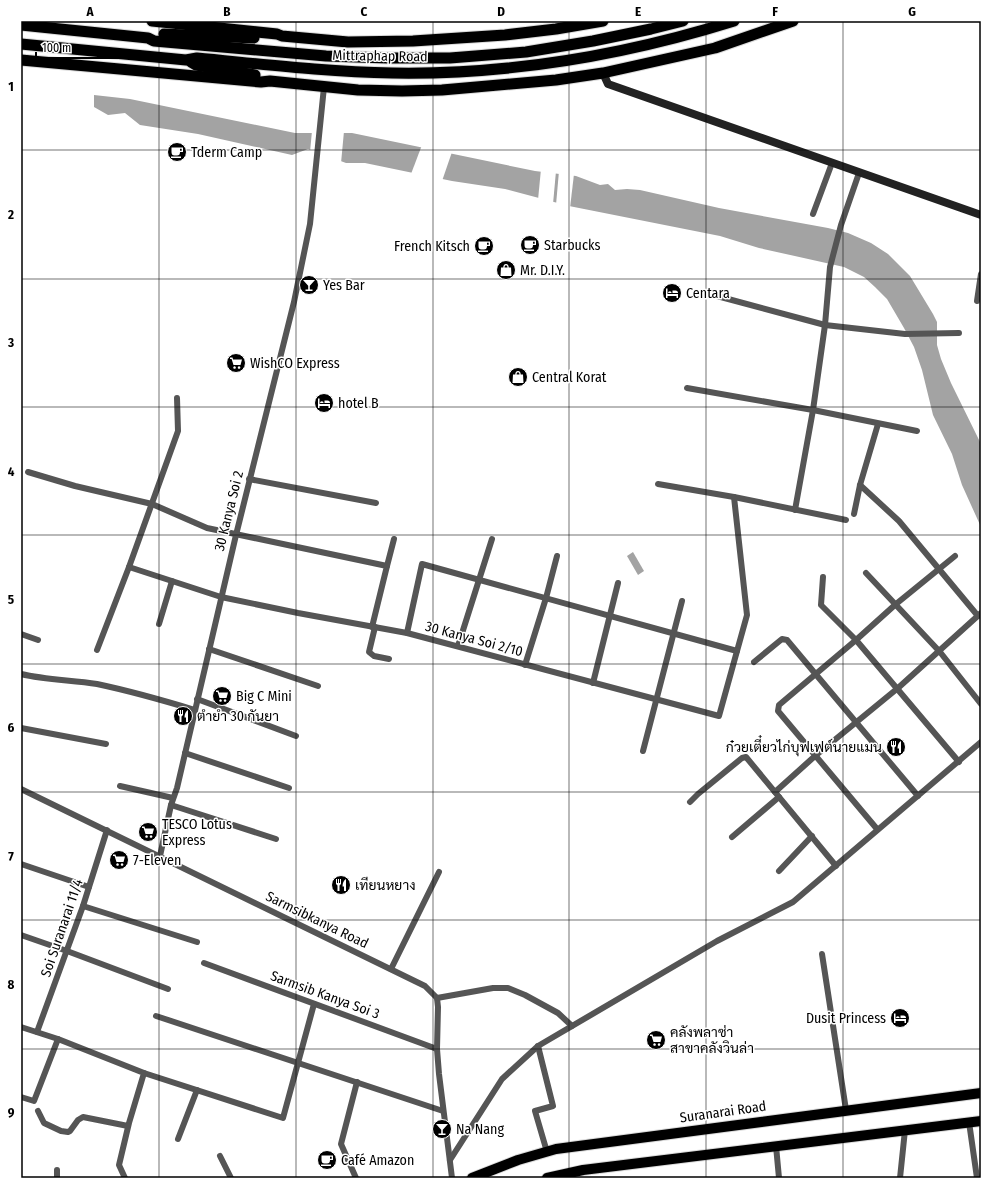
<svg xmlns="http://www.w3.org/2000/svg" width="1002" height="1199" font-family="'Fira Sans Condensed',Sarabun,sans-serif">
<rect width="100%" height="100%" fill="#fff"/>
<g fill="#a3a3a3">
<path d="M94 95 130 99 295 133H352L535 171 576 176 600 185 608 184 615 190 627 189 640 190 719 208 828 228 848 233 871 243 888 254 910 276 933 314 937 322V345L941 359 951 383 981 444V527L962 485 952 454 933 415 922 370 914 347 904 328 887 299 875 287 864 277 844 267 759 248 720 236 569 206 505 189 452 181 365 163H346L308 149 292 155 198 134 140 125 125 113 108 115 94 107Z"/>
<path d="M633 552 644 571 638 575 627 556Z"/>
</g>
<g fill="#fff">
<path d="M312 131H344L341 163 310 152Z"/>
<path d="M422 145 452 152 442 181 411 174Z"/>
<path d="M541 169 556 171 553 204 538 200Z"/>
<path d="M559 171 574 174 570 208 556 205Z"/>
</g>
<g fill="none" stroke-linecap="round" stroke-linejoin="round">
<g stroke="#dbdbdb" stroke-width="12">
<g id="primary">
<path d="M472 1178 518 1160 556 1149 981 1093"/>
<path d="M547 1178 583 1170 981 1121"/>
</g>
</g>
<g stroke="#dbdbdb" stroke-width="13">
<g id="highway">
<path d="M152 21 277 34 282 36 348 42 413 41 505 35 556 29 603 21"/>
<path d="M21 25 148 38 154 41 326 56 388 58H450L526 52 593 41 651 29 683 21"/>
<path d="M164 34 254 38"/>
<path d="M21 44 186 60 197 58C261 64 327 72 392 73 507 75 625 55 734 21"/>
<path d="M21 60 261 82 270 81 358 90 402 91 442 90 556 80 603 73 715 48 793 21"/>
<path d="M191 62 196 65 255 75"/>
</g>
</g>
<g stroke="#555" stroke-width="6">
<path d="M813 214 832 163"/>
<path d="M717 296 825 325 905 334 959 333"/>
<path d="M977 301 981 274"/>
<path d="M687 388 813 410 917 431"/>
<path d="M28 472 75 486 152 504 207 528 387 566 372 627"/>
<path d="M249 479 376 503"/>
<path d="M658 484 734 497 846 520"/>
<path d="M860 485 899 521 978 616"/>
<path d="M795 510 813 410 825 325 830 267 841 225 859 173"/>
<path d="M854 514 860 485 878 424"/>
<path d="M387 566 394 539"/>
<path d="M129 567 221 597 298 613 407 633 719 716 747 615 734 497"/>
<path d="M866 573 940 652 981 704"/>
<path d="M823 577 821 605 856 640 959 762"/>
<path d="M159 624 172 581"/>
<path d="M375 627 369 652 374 656 389 659"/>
<path d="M407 633 422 564 737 651"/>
<path d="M21 634 38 640"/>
<path d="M458 646 492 539"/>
<path d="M209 649 318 686"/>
<path d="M97 650 129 567 178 431 177 398"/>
<path d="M754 662 782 639 787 640 918 796"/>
<path d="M525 665 546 598 557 556"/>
<path d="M21 674C46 680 72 680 97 684 130 691 162 700 195 710"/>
<path d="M593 683 618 583"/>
<path d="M197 699 296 736"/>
<path d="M21 728 106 744"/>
<path d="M643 751 682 601"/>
<path d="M185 753 289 788"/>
<path d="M120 786 173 798"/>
<path d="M21 789 425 986 437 998 438 1007 437 1049 439 1074 452 1178"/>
<path d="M775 792 815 756 898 688 981 613"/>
<path d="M690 802 698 794 742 758 746 757 836 866"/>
<path d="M171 805 276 839"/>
<path d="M877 829 778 711 779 705 856 640 896 604 955 556"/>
<path d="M732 837 779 797"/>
<path d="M160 856 171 805 177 788 236 535 294 302 310 224 324 87"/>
<path d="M21 864 89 887"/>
<path d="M779 871 812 836"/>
<path d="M83 906 197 942"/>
<path d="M21 935 67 951 168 989"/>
<path d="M822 954 846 1110"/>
<path d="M204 963 437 1049"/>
<path d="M391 969 439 872"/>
<path d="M437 998 493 988H508L525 995 558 1013 572 1026"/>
<path d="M156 1016 443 1111"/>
<path d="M21 1027 58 1039 144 1073 129 1123 119 1165 125 1178"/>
<path d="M37 1032 83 906 107 830"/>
<path d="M538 1046 553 1106 535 1111 547 1152"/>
<path d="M144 1073 283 1118 314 1004"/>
<path d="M21 1097 34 1101 58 1039"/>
<path d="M38 1111 44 1123 61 1131 68 1132 70 1131 78 1120 83 1117 128 1126"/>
<path d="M969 1122 977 1178"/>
<path d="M178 1139 197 1090"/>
<path d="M776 1146 779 1178"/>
<path d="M220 1156 231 1178"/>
<path d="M450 1160 502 1079 538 1046 717 941 793 902 981 742"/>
<path d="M57 1170V1178"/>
<path d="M356 1178 341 1144 357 1082"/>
<path d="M900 1178 905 1130"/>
</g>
<path stroke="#222" stroke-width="8" d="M603 73 608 84 981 215"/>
<use href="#primary" stroke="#000" stroke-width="10"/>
<use href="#highway" stroke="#000" stroke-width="11"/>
</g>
<path fill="none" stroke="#000" stroke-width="1" stroke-opacity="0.55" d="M159 21V1178M296 21V1178M433 21V1178M569 21V1178M706 21V1178M843 21V1178M21 150H981M21 279H981M21 407H981M21 535H981M21 664H981M21 792H981M21 920H981M21 1049H981"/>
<defs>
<g id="cafe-disc" transform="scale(1)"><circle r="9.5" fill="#000" stroke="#fff"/><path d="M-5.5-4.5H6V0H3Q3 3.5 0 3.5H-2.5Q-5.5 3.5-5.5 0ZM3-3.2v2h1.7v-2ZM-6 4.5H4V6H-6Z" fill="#fff"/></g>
<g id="shop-disc" transform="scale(1)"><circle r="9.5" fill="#000" stroke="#fff"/><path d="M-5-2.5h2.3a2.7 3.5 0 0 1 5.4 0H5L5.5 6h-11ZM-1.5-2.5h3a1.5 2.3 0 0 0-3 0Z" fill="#fff"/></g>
<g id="bar-disc" transform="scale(1)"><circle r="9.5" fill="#000" stroke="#fff"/><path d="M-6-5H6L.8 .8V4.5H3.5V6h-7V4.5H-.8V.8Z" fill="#fff"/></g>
<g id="hotel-disc" transform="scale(1)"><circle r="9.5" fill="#000" stroke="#fff"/><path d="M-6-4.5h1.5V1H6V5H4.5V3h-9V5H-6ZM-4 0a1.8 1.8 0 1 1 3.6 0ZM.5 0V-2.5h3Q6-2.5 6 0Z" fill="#fff"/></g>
<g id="supermarket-disc" transform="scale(1)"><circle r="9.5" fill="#000" stroke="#fff"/><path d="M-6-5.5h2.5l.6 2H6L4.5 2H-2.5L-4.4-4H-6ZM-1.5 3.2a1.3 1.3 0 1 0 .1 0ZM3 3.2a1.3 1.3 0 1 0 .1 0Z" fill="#fff"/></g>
<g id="restaurant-disc" transform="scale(1)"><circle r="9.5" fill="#000" stroke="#fff"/><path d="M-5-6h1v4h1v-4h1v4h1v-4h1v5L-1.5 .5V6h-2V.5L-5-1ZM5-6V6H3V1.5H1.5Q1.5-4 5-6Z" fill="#fff"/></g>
</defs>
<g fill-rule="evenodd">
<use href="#cafe-disc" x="177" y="152"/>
<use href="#cafe-disc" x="530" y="245"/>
<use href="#cafe-disc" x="484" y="246"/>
<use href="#shop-disc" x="506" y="270"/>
<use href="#bar-disc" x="309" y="285"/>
<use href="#hotel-disc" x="672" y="293"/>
<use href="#supermarket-disc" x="236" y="363"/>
<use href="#shop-disc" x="518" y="377"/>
<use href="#hotel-disc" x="324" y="403"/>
<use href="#supermarket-disc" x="222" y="696"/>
<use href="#restaurant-disc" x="183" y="716"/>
<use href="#restaurant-disc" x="896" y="747"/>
<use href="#supermarket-disc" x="148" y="832"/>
<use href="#supermarket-disc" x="119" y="860"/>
<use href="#restaurant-disc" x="341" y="885"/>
<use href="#hotel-disc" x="900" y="1018"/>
<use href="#supermarket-disc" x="656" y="1040"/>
<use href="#bar-disc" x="442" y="1129"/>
<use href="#cafe-disc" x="327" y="1160"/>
</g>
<g text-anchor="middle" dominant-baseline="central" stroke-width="3" stroke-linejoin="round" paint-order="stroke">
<g font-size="14" fill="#000" stroke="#fff">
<text transform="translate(380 56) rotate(1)">Mittraphap Road</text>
<text transform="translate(229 511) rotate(-76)">30 Kanya Soi 2</text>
<text transform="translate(474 639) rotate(15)">30 Kanya Soi 2/10</text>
<text transform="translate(317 920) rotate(26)">Sarmsibkanya Road</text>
<text transform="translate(62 928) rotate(-71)">Soi Suranarai 11/4</text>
<text transform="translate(325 995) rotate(20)">Sarmsib Kanya Soi 3</text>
<text transform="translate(723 1112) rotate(-8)">Suranarai Road</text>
</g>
<g font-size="14" fill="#000" stroke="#fff" text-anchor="start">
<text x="191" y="152">Tderm Camp</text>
<text x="544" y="245">Starbucks</text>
<text x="470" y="246" text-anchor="end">French Kitsch</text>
<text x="520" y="270">Mr. D.I.Y.</text>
<text x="323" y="285">Yes Bar</text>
<text x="686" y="293">Centara</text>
<text x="250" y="363">WishCO Express</text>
<text x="532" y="377">Central Korat</text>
<text x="338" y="403">hotel B</text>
<text x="236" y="696">Big C Mini</text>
<text x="197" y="716">ตำยำ 30 กันยา</text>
<text x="882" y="747" text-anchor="end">ก๋วยเตี๋ยวไก่บุฟเฟต์นายแมน</text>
<text x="162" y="824">TESCO Lotus<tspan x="162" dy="16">Express</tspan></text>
<text x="133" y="860">7-Eleven</text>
<text x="355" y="885">เทียนหยาง</text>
<text x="886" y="1018" text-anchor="end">Dusit Princess</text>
<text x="670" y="1032">คลังพลาซ่า<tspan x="670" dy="16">สาขาคลังวินล่า</tspan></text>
<text x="456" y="1129">Na Nang</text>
<text x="341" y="1160">Café Amazon</text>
</g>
</g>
<rect width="1002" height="1199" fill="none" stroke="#ffffff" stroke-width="44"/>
<path d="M36 52v6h117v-6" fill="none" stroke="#000000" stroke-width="2"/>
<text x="42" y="52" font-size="12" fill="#000000" stroke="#ffffff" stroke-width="3" paint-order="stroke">100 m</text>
<rect x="22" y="22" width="958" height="1155" fill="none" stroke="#000" stroke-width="1.5"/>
<g font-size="13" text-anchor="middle" font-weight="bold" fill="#000">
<text x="90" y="16">A</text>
<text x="227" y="16">B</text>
<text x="364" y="16">C</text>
<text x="501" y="16">D</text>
<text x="638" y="16">E</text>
<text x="775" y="16">F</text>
<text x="912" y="16">G</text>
<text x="11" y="91">1</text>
<text x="11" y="219">2</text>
<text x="11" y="347">3</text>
<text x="11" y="476">4</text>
<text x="11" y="604">5</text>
<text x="11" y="732">6</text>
<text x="11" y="861">7</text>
<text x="11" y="989">8</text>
<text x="11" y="1117">9</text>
</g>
</svg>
